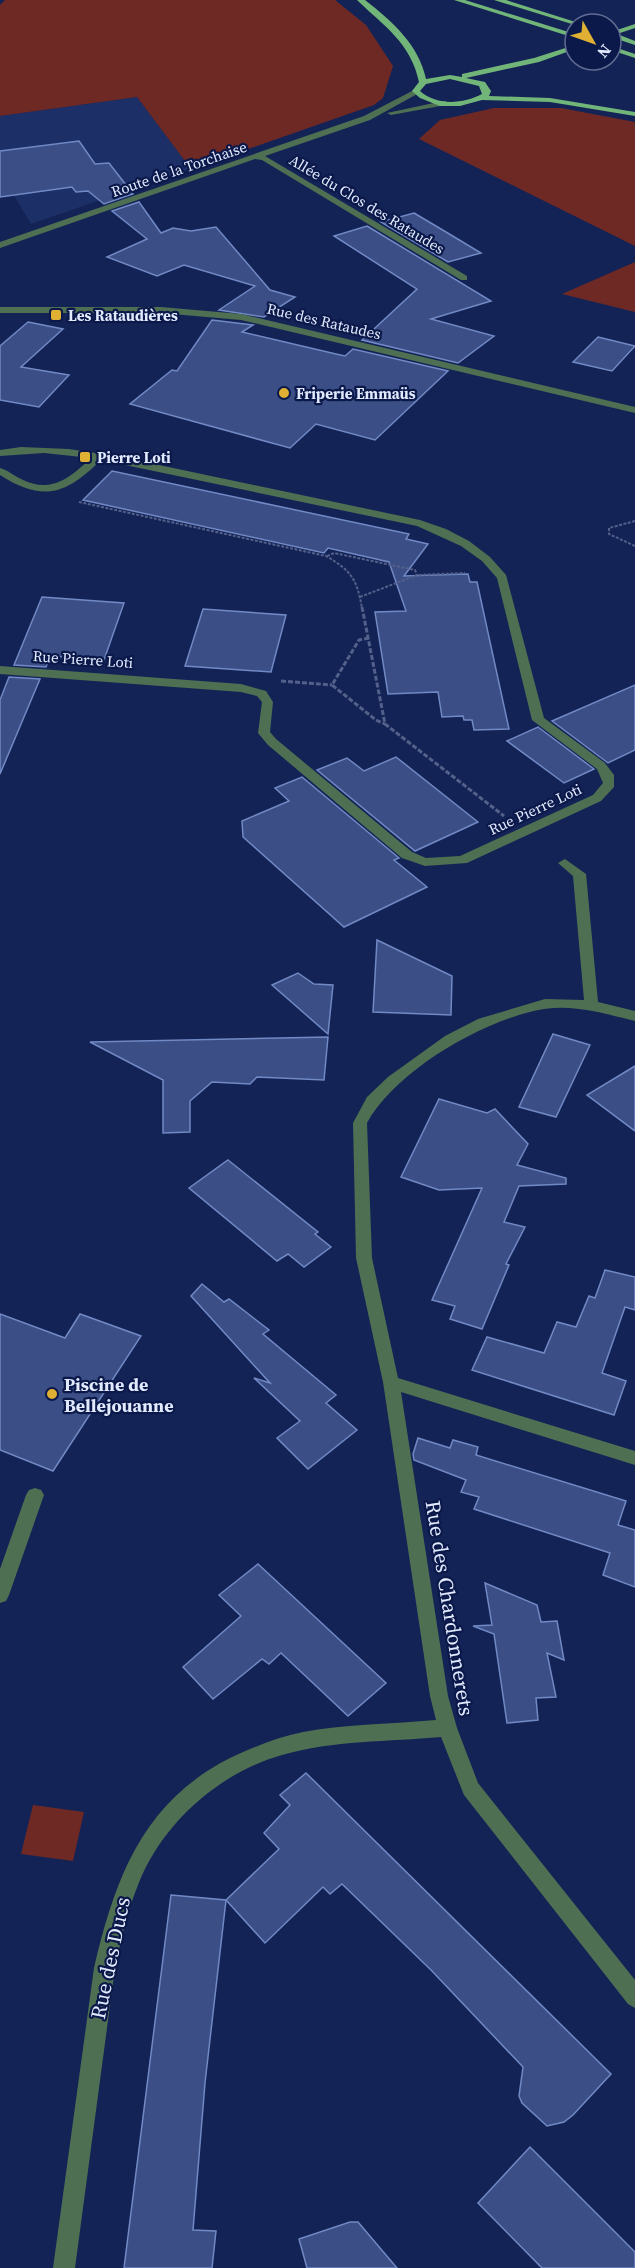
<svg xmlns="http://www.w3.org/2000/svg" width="635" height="2268" font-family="'Source Serif 4',serif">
<rect width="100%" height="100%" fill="#142356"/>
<path fill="#1d2f67" d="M137 97 191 169 31 224 0 172V116Z"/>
<g fill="#6e2924">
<path d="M5 0H335L366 25 393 66 383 98 374 105 191 169 137 97 0 116V5Z"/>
<path d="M494 108H561L635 122V246L419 139 440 120Z"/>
<path d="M635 262V312L562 294Z"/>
<path d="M33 1805 84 1812 73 1861 21 1854Z"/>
</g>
<g fill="#3b4f86" stroke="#7189c4" stroke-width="1.5">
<path d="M79 141 95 164 109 163 133 194 104 204 88 191 76 192 72 187 0 197V151Z"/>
<path d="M139 202 161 233 173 228 191 231 216 227 270 290 295 297 264 317 219 310 255 286 184 265 157 276 107 257 147 239 112 211Z"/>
<path d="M414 213 451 235 481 253 448 262 381 222Z"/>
<path d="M367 226 491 301 431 319 494 336 458 363 362 340 417 289 334 236Z"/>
<path d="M212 320 253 325 242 332 336 354 345 356 353 349 448 371 375 440 316 424 290 448 130 404 172 370 177 371Z"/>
<path d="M28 322 63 329 21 367 69 375 39 407 0 400V346Z"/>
<path d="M598 337 635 346 612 371 573 362Z"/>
<path d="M112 471 409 534 406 539 428 544 404 576 468 574 470 582H477L509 729 474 730 472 720H464L463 716 442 717 438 692 388 694 375 612 406 611 389 562 328 548 324 553 83 500Z"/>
<path d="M42 597 124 603 104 660 50 656 46 667 14 665Z"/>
<path d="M203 609 286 615 271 672 185 666Z"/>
<path d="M9 677 40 679 0 774V700Z"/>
<path d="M635 685V750L608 763 552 721Z"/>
<path d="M538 727 594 769 564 783 507 741Z"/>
<path d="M396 757 478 822 415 851 317 770 347 758 364 771Z"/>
<path d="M302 777 399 858 394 860 427 887 344 927 243 837 242 821 289 801 275 788Z"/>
<path d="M377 940 452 976 451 1015 373 1012Z"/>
<path d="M298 973 314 984 333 985 328 1034 272 985Z"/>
<path d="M553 1034 590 1045 556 1117 519 1107Z"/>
<path d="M328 1037 324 1080 257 1077 250 1084 212 1082 190 1101V1132L163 1133V1080L90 1042Z"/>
<path d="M635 1066V1131L587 1095Z"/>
<path d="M439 1099 487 1113 495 1109 528 1144 517 1165 566 1178V1184L519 1186 504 1222 525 1227 506 1264 509 1265 482 1329 450 1319 455 1306 432 1300 482 1188 439 1190 401 1177Z"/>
<path d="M228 1160 318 1232 315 1234 331 1247 304 1267 288 1254 277 1261 189 1188Z"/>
<path d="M605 1270 635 1277V1310L625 1307 602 1373 626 1381 614 1415 472 1370 487 1337 544 1353 557 1322 576 1327 589 1296 595 1298Z"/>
<path d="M202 1284 224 1302 229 1299 269 1330 263 1334 336 1395 326 1403 357 1430 308 1469 277 1438 300 1421 254 1378 270 1383 191 1296Z"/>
<path d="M0 1314 65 1338 80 1314 141 1336 53 1471 0 1450Z"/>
<path d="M418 1438 450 1448 453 1440 478 1447 476 1455 626 1501 618 1525 635 1530V1587L603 1575 610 1553 474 1509 479 1497 461 1492 466 1480 414 1460 413 1454Z"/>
<path d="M258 1564 386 1683 348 1716 281 1653 269 1664 262 1659 213 1699 183 1667 241 1616 219 1595Z"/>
<path d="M485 1583 537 1605 541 1622 557 1621 564 1660 547 1653 556 1697 536 1698 538 1720 507 1723 494 1634 473 1626 492 1625Z"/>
<path d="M306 1773 611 2074 573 2115 564 2122 547 2126 522 2103 519 2096 523 2067 431 1970 342 1884 330 1894 323 1887 265 1943 226 1900 279 1849 264 1833 290 1805 280 1795Z"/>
<path d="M171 1895 226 1900 205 2083 193 2230 216 2231 212 2268H124Z"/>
<path d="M530 2147 635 2252V2268H542L478 2203Z"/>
<path d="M350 2222H358L397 2268H307L299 2239Z"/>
</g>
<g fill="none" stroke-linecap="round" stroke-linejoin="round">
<g stroke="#536089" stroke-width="2" stroke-dasharray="3 1.5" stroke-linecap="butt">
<path d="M79 502 326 556C352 571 357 580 362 608"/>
<path d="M635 521 609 528V534L635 546"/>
<path d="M327 556 334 553 415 570 417 575"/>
<path d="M360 597 417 575 465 573"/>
</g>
<g stroke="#536089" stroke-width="3" stroke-dasharray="5 2" stroke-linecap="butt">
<path d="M362 607 385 724 504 816"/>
<path d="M369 638 359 640 332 685 376 720 385 724"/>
<path d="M281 681 332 685"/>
</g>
<g fill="#4f6f52" fill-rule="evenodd">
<path d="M416 89 419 93 370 120 265 156 467 276V280H461L262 160 255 159 0 248V242L364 116Z"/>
<path d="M443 101H446V105L391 115 387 113Z"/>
<path d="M0 307H161L241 314 635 407V413L241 320 161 313H0Z"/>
<path d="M21 447 69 449 121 457 420 520 446 529 469 541 490 557 506 575 544 718 605 763 614 775V787L601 801 467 863 425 866 402 858 268 745 258 733 262 702 257 696 241 692 0 674V666L241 684 266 691 273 702 270 732 276 739 412 852 426 858 460 856 593 795 603 783 597 769 532 720 497 578 482 561 461 546 417 526 101 460C66 494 44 503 0 475V468C8 470 14 476 21 479 50 494 69 479 91 458L44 453 0 456V450Z"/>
<path d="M565 859 586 874 598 1002 635 1011V1021C606 1014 575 1004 544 1009 485 1019 396 1070 367 1123L372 1258 398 1378 635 1451V1465L401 1392 448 1696 457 1728 478 1783 635 1980V2008L628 2004 464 1795 441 1737C389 1742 333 1740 282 1755 219 1773 162 1823 138 1885 127 1912 121 1940 115 1968L75 2268H53L94 1968C115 1878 143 1802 230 1758 254 1747 277 1737 303 1732 347 1724 392 1724 436 1720L430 1696 383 1382 356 1258 353 1123 367 1097 388 1077 445 1036 478 1019 545 999 584 1000 573 876 558 863Z"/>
<path d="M35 1488 41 1490 44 1495 9 1595 6 1601 0 1603V1569L26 1495 29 1490Z"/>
</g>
<g fill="#72b579" fill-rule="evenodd">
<path d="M357 0H365C392 21 419 45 426 79L450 75 462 77V74L534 58 575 45V49L539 62 466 78 485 82 491 91 489 96 550 98 635 112V116L550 102 482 100 460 106H440L420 98 412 91 419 82C411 43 384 26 357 0ZM450 79 479 86 482 94C463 104 437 106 420 91L426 84Z"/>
<path d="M454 0H465L575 34V38Z"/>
<path d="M494 0H506L582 24 575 25Z"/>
<path d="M635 24V28L617 34 635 41V45L611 37V32Z"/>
<path d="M611 46 635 54V58L611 50Z"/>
</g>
</g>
<g fill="#dfb034" stroke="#0b184a" stroke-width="2">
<rect x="50" y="309" width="12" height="12" rx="3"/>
<circle cx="284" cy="393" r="6"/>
<rect x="79" y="451" width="12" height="12" rx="3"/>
<circle cx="52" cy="1394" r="6"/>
</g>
<g text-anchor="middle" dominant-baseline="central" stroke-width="4.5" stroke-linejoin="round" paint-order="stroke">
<g font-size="15" fill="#e2eafe" stroke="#0b184a">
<text transform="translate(179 169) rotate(-19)">Route de la Torchaise</text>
<text transform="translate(367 204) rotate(31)">Allée du Clos des Rataudes</text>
<text transform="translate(324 321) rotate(13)">Rue des Rataudes</text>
<text transform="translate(83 659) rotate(4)">Rue Pierre Loti</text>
<text transform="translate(535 809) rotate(-25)">Rue Pierre Loti</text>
</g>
<g font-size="15" font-weight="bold" fill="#e2eafe" stroke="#0b184a" text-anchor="start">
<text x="68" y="315">Les Rataudières</text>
<text x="296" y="393">Friperie Emmaüs</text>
<text x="97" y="457">Pierre Loti</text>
</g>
<g font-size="18" font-weight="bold" fill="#e2eafe" stroke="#0b184a" text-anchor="start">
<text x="64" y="1384">Piscine de<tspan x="64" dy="21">Bellejouanne</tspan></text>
</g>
<g font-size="21" fill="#e2eafe" stroke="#0b184a">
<text transform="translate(450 1608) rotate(81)">Rue des Chardonnerets</text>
<text transform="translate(110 1958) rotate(-78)">Rue des Ducs</text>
</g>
</g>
<g transform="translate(593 42) rotate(130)"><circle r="28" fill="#0b184a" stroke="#616c92" stroke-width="1.5"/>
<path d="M0-4.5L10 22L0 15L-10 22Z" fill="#dfb034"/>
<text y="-9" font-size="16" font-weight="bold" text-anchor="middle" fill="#e2eafe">N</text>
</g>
</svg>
